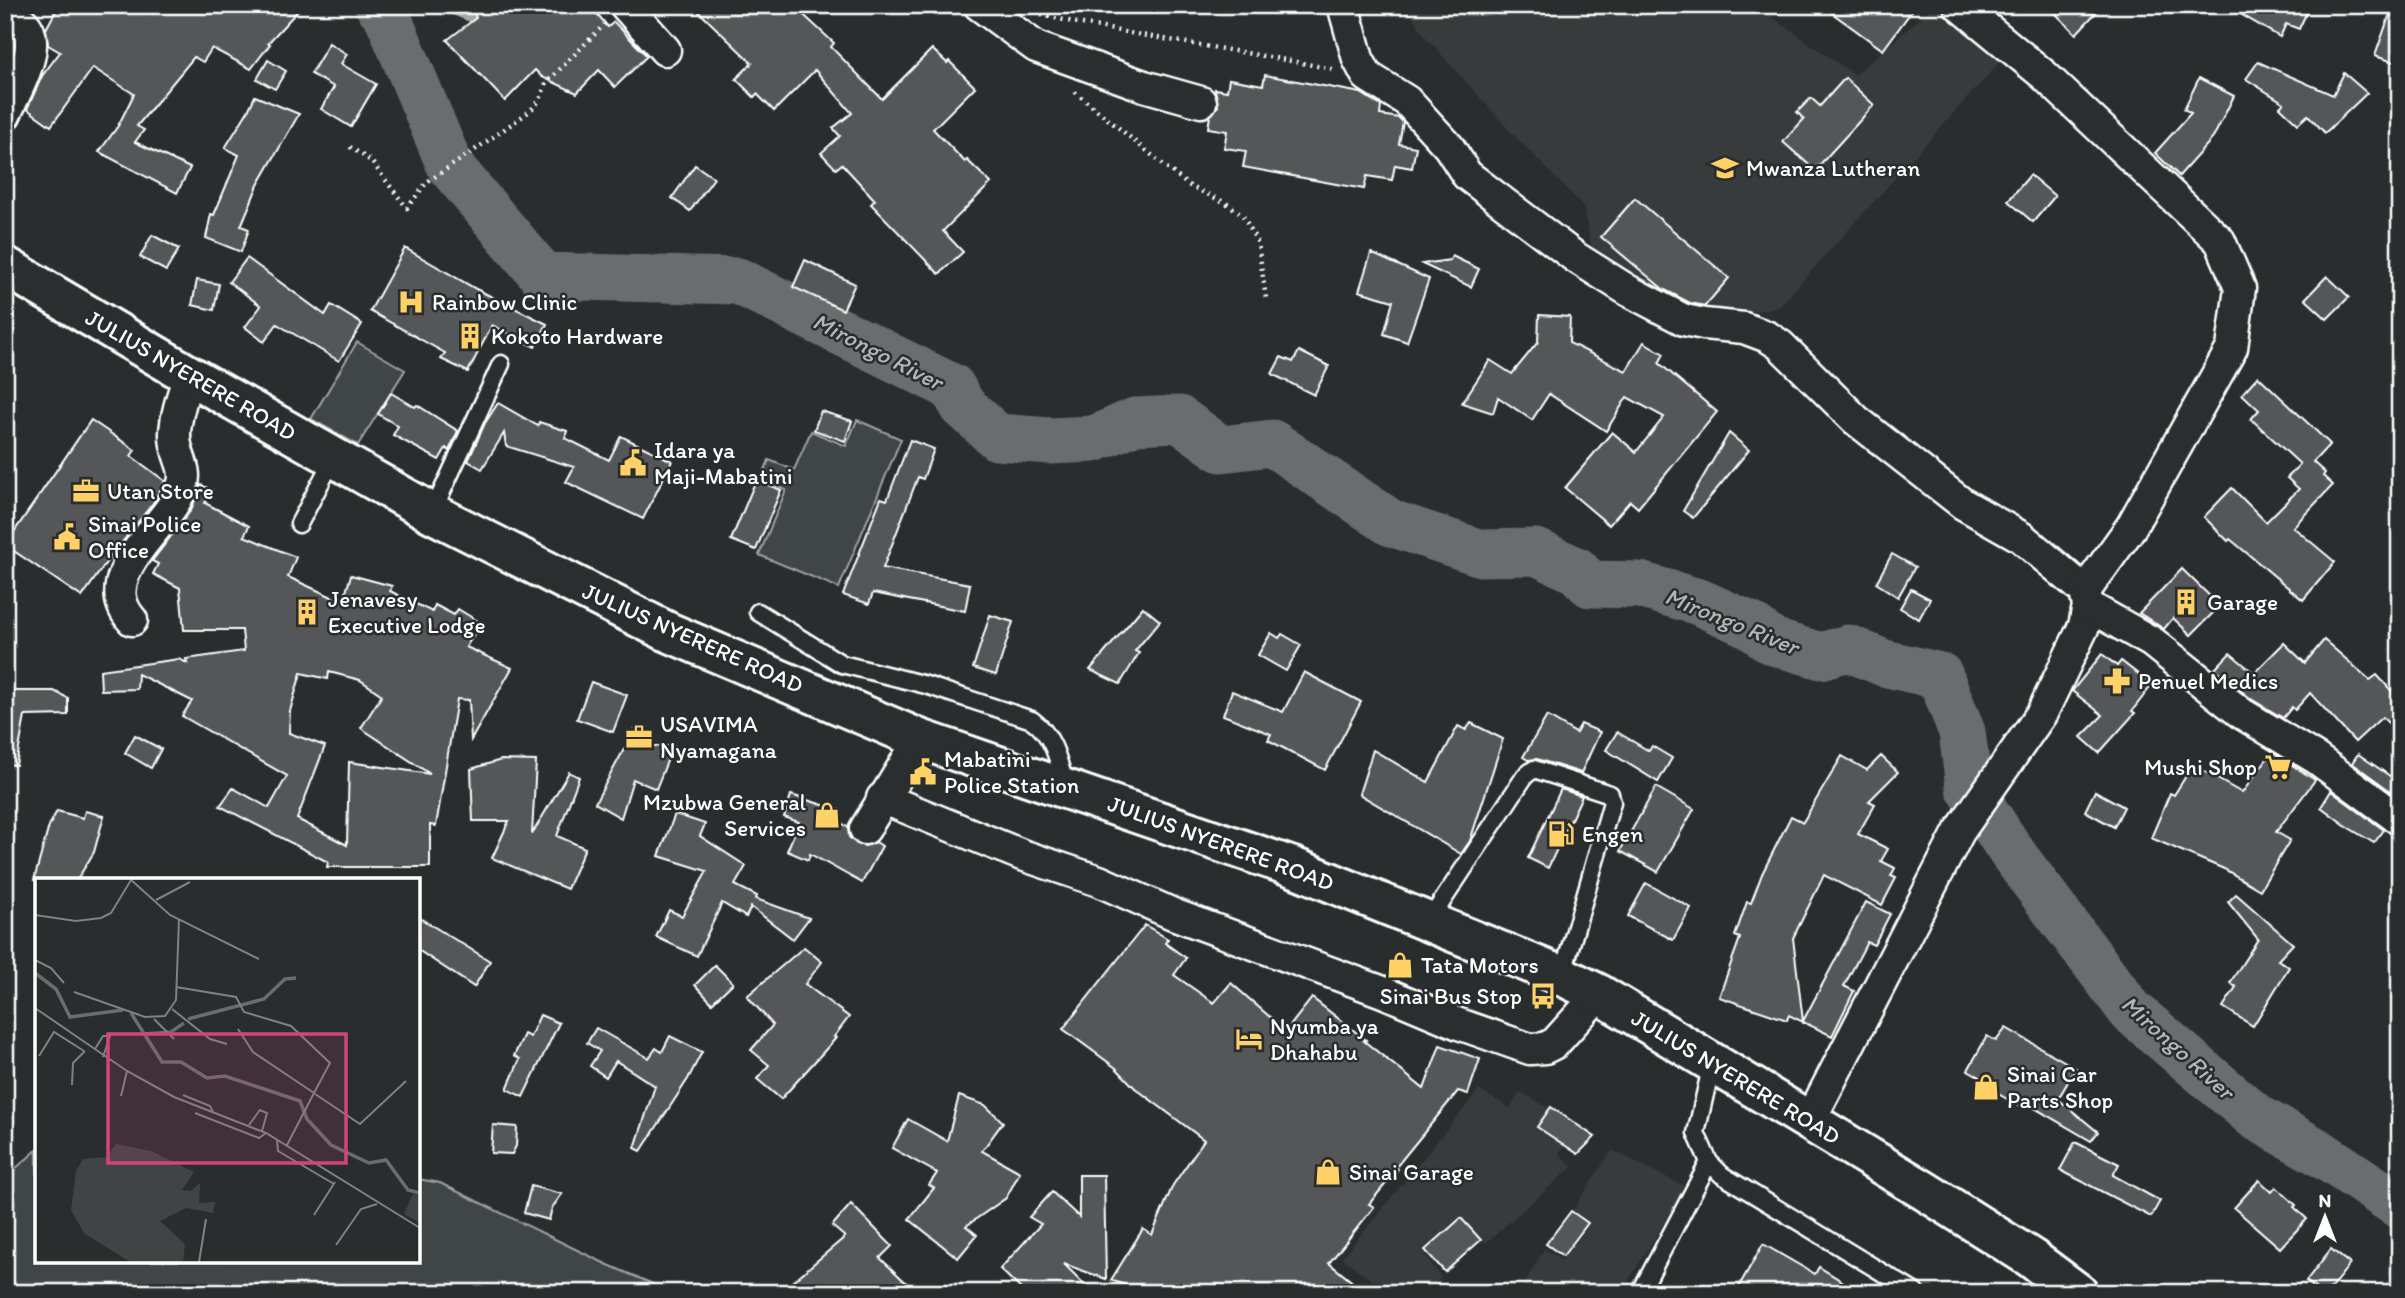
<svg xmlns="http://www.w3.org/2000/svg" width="2405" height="1298" font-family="Itim,sans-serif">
<rect width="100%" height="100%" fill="#2a2d2e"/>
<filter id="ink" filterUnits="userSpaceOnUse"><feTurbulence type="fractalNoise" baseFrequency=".0143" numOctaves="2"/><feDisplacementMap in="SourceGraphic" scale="14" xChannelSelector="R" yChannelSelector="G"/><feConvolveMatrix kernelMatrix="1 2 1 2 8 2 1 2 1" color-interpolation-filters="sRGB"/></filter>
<g filter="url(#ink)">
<g fill="#373a3b">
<path d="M1406 5H1755L1855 75 1934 6 2006 55 1779 307 1696 321 1593 253 1583 206 1510 131 1424 35Z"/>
<path d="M1479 1090 1510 1108 1520 1092 1549 1108 1537 1129 1564 1145 1559 1153 1572 1167 1486 1243 1461 1216 1422 1250 1441 1277 1428 1293H1389L1342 1258Z"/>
<path d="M1612 1150 1686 1187 1621 1293H1519L1544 1249 1562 1260 1591 1223 1573 1210Z"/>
</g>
<g fill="#414445" stroke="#a0a2a2" stroke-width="2">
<path d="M357 342 405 370 358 445 311 419Z"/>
<path d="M857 420 901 439 839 588 759 555 786 490 761 479 769 460 794 470 811 431 846 446Z"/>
<path d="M37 1150V1261H418V1179L440 1183 606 1264 674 1293H5V1186L8 1175Z"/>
</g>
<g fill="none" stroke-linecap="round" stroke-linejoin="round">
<path stroke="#a6a7a7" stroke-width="8" d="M439 5 473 19 485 16"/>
<path stroke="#6a6c6d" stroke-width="47" d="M378 5 387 15 450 166 543 276 738 281 952 387 963 406 997 437 1050 441 1094 439 1135 421 1179 419 1221 449 1272 443 1391 523 1481 553 1536 552 1576 570 1590 584 1640 585 1699 602 1750 625 1773 642 1821 656 1848 648 1884 663 1940 676 1962 732 1969 787 2013 854 2131 1011 2256 1117 2320 1153 2400 1206"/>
</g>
<g fill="#555758" stroke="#fff" stroke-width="2" fill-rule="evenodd">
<path d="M59 5H303L268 43 270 44 251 69 212 48 203 62 194 57 137 126 144 130 135 142 190 168 177 193 99 152 118 126 134 94 93 68 51 126 27 109 42 76 60 52 48 45 46 29Z"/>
<path d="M471 5H590L608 27 614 22 647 56 615 87 599 70 577 93 542 77 535 70 505 101 447 40 476 18Z"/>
<path d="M692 5H793L834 43 831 47 882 99 932 49 947 63 949 61 975 87 933 129 965 162 967 160 991 183 943 231 963 252 939 274 871 204 875 200 842 164 836 169 821 153 840 136 833 128 852 113 815 70 774 111 757 94 754 97 736 79 752 63Z"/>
<path d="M1821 5H1916L1883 50Z"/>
<path d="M2047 5H2103L2076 34Z"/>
<path d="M2225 5H2310L2299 29 2286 24 2280 37Z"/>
<path d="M2393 5H2400V64L2375 56Z"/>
<path d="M329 43 347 54 341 64 376 84 351 127 321 109 334 87 311 74Z"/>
<path d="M268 60 286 71 275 89 257 79Z"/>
<path d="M2258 62 2333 95 2344 73 2367 93 2325 133 2308 115 2298 124 2280 107 2284 103 2246 79Z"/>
<path d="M1265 75 1361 93 1381 106 1380 115 1399 118 1403 122 1399 144 1416 147 1412 168 1395 165 1392 180 1367 176 1364 189 1243 167 1246 151 1224 148 1227 131 1208 128 1210 116 1218 106 1215 89 1227 91 1229 79 1263 85Z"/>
<path d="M1845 78 1874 105 1815 170 1783 142 1804 119 1797 112 1811 98 1820 106Z"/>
<path d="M2199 78 2234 96 2213 138 2179 176 2155 153 2191 113 2184 109Z"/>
<path d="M255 96 299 114 258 185 241 226 249 229 241 252 206 238 211 214 214 215 239 155 225 148 248 111Z"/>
<path d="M695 165 714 178 690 211 672 198Z"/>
<path d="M2030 175 2055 196 2033 222 2008 201Z"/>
<path d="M1635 198 1729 278 1705 306 1690 303 1663 289 1601 237Z"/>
<path d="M152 235 179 249 166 271 140 257Z"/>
<path d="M405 248 476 289 547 324 535 347 492 325 468 372 441 359 445 353 370 311Z"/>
<path d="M1371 253 1429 279 1407 342 1384 334 1393 301 1359 291Z"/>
<path d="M1452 256 1479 269 1471 287 1422 264 1450 260Z"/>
<path d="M247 258 325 315 331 305 362 324 339 361 277 324 264 342 245 327 261 306 229 282Z"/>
<path d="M805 260 855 284 843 310 793 287Z"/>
<path d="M2327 276 2349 297 2327 319 2305 299Z"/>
<path d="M197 280 219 284 214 310 192 305Z"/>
<path d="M1539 315 1570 317 1569 343 1626 371 1644 342 1664 354 1659 363 1717 412 1638 508 1630 501 1609 525 1565 488 1612 432 1636 452 1664 417 1627 397 1606 431 1549 394 1532 420 1498 397 1493 413 1462 403 1490 360 1512 374 1538 342Z"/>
<path d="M1299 351 1329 366 1314 395 1272 374 1281 357 1293 362Z"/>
<path d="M2258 376 2330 444 2313 462 2325 473 2323 476 2333 485 2293 527 2335 562 2303 600 2230 539 2228 541 2204 517 2232 488 2266 522 2299 489 2287 478 2300 464 2251 419 2259 410 2242 394Z"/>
<path d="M391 393 415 407 417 405 458 431 449 451 446 448 439 460 393 435 398 426 378 414Z"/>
<path d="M498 403 538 426 539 422 567 431 565 438 609 460 621 436 672 461 643 519 566 482 574 467 506 446 504 433 482 469 468 461 485 423Z"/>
<path d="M821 411 852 421 845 441 814 430Z"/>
<path d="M91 420 135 450 131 456 165 481 153 503 120 545 119 544 82 597 5 545Z"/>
<path d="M1729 433 1749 450 1693 518 1683 511Z"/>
<path d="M910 440 934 449 923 479 918 477 883 568 970 584 965 611 873 593 869 604 843 595 881 498 887 500Z"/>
<path d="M756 480 781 490 756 550 731 540Z"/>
<path d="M201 485 212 490 205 503 249 526 244 536 296 557 288 577 343 602 351 575 392 586 390 591 432 612 435 605 454 615 458 609 481 623 466 647 512 668 471 740 469 700 457 699 436 826 430 825V867H327L328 862 220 806 233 788 269 808 287 776 182 716 192 701 138 674 137 689 101 690 100 670 179 659 187 663 186 659 244 651 242 630H184L180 588 153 574 158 564 152 561 191 510ZM329 672 360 680 382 695 361 728 430 774 349 762 347 845 297 819 325 746 289 733 290 711 301 673 328 679Z"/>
<path d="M1892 554 1915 567 1898 597 1876 583Z"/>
<path d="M2182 569 2220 606 2191 635 2173 618 2164 629 2139 613Z"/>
<path d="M1911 589 1930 599 1919 619 1900 608Z"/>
<path d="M1143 607 1160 621 1135 651 1139 653 1120 684 1090 670Z"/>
<path d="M990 615 1013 622 996 675 973 668Z"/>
<path d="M1271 633 1279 638 1282 634 1301 645 1286 671 1258 655Z"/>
<path d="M2324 640 2370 680 2377 675 2400 700V734L2382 717 2355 742 2310 693 2295 710 2292 707 2283 718 2251 699 2215 669 2230 653 2254 673 2284 643 2305 663Z"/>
<path d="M2102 654 2117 666 2121 661 2152 685 2132 711 2135 713 2099 753 2081 737 2103 715 2072 691Z"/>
<path d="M1304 672 1361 702 1325 770 1268 740 1271 734 1223 715 1232 691 1283 712Z"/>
<path d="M591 682 627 695 613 732 577 719Z"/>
<path d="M5 691H54L68 698V715L25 716 16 765 5 764Z"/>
<path d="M1547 716 1576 733 1581 724 1600 732 1581 773 1537 759 1528 760 1523 757Z"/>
<path d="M1471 723 1503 739 1470 841 1461 854 1359 794 1373 750 1428 782 1458 726 1466 730Z"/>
<path d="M635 729 654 735 649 746H673L656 789 633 779 621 818 595 803Z"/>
<path d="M1617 732 1649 751 1652 746 1672 758 1658 782 1606 750Z"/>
<path d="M135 735 161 749 151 768 125 753Z"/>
<path d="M2272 752 2315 780 2276 832 2290 840 2260 890 2224 869 2151 838 2170 793 2174 795 2193 765 2242 793Z"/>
<path d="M2358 754 2400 783V798L2352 763Z"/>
<path d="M1842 756 1867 770 1881 756 1898 772 1869 801 1875 804 1858 834 1888 849 1881 861 1895 868 1891 876 1896 878 1882 905 1824 875 1793 938 1803 1021 1866 902 1890 914 1874 945 1867 942 1844 986 1854 991 1832 1036 1789 1015 1787 1020 1719 997 1740 938 1735 936 1747 902 1751 903 1762 874 1791 816 1803 822Z"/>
<path d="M501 760 536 761 532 834 569 772 579 777 557 836 585 848 567 889 492 858 509 821H473L471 769Z"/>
<path d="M1656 787 1694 809 1658 872 1620 851Z"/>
<path d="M1561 789 1582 796 1548 868 1528 858Z"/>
<path d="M2095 791 2124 807 2114 827 2085 811Z"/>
<path d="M2331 791 2384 830 2374 843 2349 828 2321 807Z"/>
<path d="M791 795 839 810 836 820 848 827 849 837 857 844 865 846 876 842 882 846 862 883 810 854 808 860 787 851 799 822 784 817Z"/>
<path d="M57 811 83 818 85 811 104 816 94 852 77 880H34L49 826Z"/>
<path d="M675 814 705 824 700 836 746 866 735 885 757 896 756 899 809 918 793 939 751 907 746 917 722 903 697 956 656 937 669 910 682 916 707 871 659 856Z"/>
<path d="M1646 883 1691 908 1673 940 1628 916Z"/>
<path d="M2236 894 2293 944 2278 960 2289 967 2253 1026 2223 1007 2236 987 2230 983 2258 939 2228 902Z"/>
<path d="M418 917 490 961 474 987 418 950Z"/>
<path d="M1145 925 1168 939 1165 943 1186 958 1174 975 1214 1003 1231 983 1286 1031 1312 998 1366 1040 1364 1041 1424 1089 1440 1045 1480 1059 1468 1094 1458 1091 1396 1167 1398 1169 1369 1204 1374 1207 1329 1263 1366 1293H1146L1111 1280 1143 1229 1152 1235 1173 1185 1204 1140 1135 1088 1116 1068 1063 1029Z"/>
<path d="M804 947 822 962 805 984 849 1017 834 1037 836 1038 781 1099 757 1079 769 1065 751 1050 773 1025 747 996Z"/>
<path d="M715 965 733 983 712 1003 695 985Z"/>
<path d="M540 1015 559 1023 523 1097 507 1089 520 1059 514 1056 524 1034 530 1037Z"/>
<path d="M596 1028 649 1058 656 1048 662 1052 670 1036 702 1052 688 1079 641 1151 635 1148 655 1086 616 1061 606 1077 590 1066 600 1051 587 1043Z"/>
<path d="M2006 1028 2076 1068 2058 1099 2098 1132 2091 1141 2021 1100 2018 1105 1991 1090 1994 1085 1968 1070 1987 1036 1996 1041Z"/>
<path d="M959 1096 985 1105 1003 1122 982 1151 1020 1172 1006 1198 966 1226 977 1235 958 1258 909 1219 934 1188 929 1185 937 1173 892 1148 908 1119 947 1141Z"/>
<path d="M1551 1107 1595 1137 1578 1154 1537 1127Z"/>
<path d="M493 1125 517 1127 516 1146 512 1154 491 1153Z"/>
<path d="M2075 1142 2119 1164 2113 1175 2160 1201 2151 1217 2060 1170Z"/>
<path d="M1079 1175H1104L1106 1279 1064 1264 1093 1293H1025L1000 1269 1041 1224 1029 1217 1052 1192 1079 1217Z"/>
<path d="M2259 1180 2272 1192 2276 1187 2296 1205 2294 1207 2307 1219 2280 1248 2234 1208Z"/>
<path d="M531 1186 562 1194 552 1208 549 1220 524 1213Z"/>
<path d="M851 1204 892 1246 880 1258 917 1293H779L845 1237 832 1226Z"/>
<path d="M1571 1211 1588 1223 1563 1256 1546 1244Z"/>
<path d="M1461 1218 1481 1240 1445 1272 1425 1250Z"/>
<path d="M1763 1244 1815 1274 1819 1267 1861 1293H1735Z"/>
<path d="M2331 1249 2350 1264 2327 1293H2321L2306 1281Z"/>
</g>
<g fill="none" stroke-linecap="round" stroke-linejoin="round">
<g stroke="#fff" stroke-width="21">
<g id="service">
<path d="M432 513 501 364"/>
<path d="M299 524 334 457"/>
<path d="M758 612 842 664 926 685 1032 720C1055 737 1058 761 1066 787"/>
<path d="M1429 921 1525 776 1534 769 1610 794 1612 802 1562 976"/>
<path d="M1712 1064 1696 1133 1709 1162 1722 1175 1916 1293"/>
<path d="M1640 1293 1709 1162"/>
</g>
</g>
<g stroke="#fff" stroke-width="35">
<g id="minor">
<path d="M625 5 665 50"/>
<path d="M979 5 1036 47 1144 86 1201 102"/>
<path d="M1343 5 1358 59 1367 76 1407 101 1449 147 1467 175 1575 257 1629 291 1684 320 1704 324 1744 328 1768 337 1780 345 1856 420 1963 504 2021 537 2085 591 2088 606 2084 626 2042 713 1959 832 1809 1122"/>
<path d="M1959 5 2044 75 2220 241 2240 288 2232 348 2131 527 2085 591"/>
<path d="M5 15C57 24 17 88 5 115"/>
<path d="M2088 606 2152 642 2241 713 2317 759 2400 820"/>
<path d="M132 620C95 579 157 534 176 500 195 467 174 463 175 433 176 413 183 394 189 375"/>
<path d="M882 798 1022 855 1099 881 1173 914 1383 992 1459 1024 1530 1049 1545 1048 1555 1043 1599 994"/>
<path d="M865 829 920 739"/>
</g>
</g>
<g stroke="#fff" stroke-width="44">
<path id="trunk" d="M5 266 189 375 432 513 668 632 920 739 1293 867 1562 976 1599 994 1925 1191 2031 1258 2078 1293"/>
</g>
<g stroke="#fff" stroke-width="4.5" stroke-dasharray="2 5" stroke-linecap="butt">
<path d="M1041 15C1137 37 1235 49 1332 69"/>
<path d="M1075 92 1188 185 1226 203 1242 214 1258 243 1266 298"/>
<path d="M350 147 371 161 407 208 427 182 469 154 530 111 540 100 546 83 606 23"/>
</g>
<use href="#service" stroke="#2a2d2e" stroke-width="16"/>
<use href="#minor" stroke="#2a2d2e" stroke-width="30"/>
<use href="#trunk" stroke="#2a2d2e" stroke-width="38"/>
</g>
</g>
<defs>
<g id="school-bare" transform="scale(2.1)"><path d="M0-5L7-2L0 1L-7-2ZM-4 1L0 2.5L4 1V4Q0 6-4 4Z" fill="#ffd166" stroke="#2a2d2e" stroke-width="2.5" paint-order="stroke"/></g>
<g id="hospital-bare" transform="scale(2.1)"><path d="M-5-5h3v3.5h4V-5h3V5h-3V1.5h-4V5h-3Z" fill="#ffd166" stroke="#2a2d2e" stroke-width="2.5" paint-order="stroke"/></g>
<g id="building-bare" transform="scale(2.1)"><path d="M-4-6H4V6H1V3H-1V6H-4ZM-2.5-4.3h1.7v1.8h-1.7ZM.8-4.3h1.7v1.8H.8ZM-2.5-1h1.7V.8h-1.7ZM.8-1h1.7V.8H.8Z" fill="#ffd166" stroke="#2a2d2e" stroke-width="2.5" paint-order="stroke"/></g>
<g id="civic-bare" transform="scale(2.1)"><path d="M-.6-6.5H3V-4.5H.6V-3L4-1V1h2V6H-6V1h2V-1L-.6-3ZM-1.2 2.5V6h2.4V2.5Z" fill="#ffd166" stroke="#2a2d2e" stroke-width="2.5" paint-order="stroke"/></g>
<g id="office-bare" transform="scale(2.1)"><path d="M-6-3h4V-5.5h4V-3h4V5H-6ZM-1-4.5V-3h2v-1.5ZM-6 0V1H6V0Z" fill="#ffd166" stroke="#2a2d2e" stroke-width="2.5" paint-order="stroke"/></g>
<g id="pharmacy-bare" transform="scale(2.1)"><path d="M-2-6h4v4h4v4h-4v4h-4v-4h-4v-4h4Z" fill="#ffd166" stroke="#2a2d2e" stroke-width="2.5" paint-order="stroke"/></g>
<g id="supermarket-bare" transform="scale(2.1)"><path d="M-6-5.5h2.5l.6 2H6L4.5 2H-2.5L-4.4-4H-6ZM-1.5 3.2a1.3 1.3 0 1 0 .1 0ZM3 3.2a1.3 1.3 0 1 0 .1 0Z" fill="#ffd166" stroke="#2a2d2e" stroke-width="2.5" paint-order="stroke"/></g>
<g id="shop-bare" transform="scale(2.1)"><path d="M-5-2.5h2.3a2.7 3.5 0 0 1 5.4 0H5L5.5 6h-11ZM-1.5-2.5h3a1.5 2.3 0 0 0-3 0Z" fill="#ffd166" stroke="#2a2d2e" stroke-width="2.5" paint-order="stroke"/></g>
<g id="fuel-bare" transform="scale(2.1)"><path d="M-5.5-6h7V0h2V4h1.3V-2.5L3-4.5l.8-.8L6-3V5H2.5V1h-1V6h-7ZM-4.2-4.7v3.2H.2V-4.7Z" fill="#ffd166" stroke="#2a2d2e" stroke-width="2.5" paint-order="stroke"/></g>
<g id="bus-bare" transform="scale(2.1)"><path d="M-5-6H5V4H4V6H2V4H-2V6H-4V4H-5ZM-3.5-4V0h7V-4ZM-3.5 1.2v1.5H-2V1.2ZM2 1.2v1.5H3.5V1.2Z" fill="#ffd166" stroke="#2a2d2e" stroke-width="2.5" paint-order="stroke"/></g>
<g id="hotel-bare" transform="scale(2.1)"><path d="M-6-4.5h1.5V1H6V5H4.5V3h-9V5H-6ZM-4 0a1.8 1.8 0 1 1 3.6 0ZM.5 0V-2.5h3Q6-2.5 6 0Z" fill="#ffd166" stroke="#2a2d2e" stroke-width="2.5" paint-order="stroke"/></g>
</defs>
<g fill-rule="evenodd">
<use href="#school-bare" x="1725" y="168"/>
<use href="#hospital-bare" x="411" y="302"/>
<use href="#building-bare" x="470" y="336"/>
<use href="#civic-bare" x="633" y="463"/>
<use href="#office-bare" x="86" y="491"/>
<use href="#civic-bare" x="67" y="537"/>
<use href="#building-bare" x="2186" y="602"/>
<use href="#building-bare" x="307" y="612"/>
<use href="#pharmacy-bare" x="2117" y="681"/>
<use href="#office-bare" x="639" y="737"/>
<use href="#supermarket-bare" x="2278" y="767"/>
<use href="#civic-bare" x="923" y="772"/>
<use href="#shop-bare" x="827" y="815"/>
<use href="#fuel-bare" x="1561" y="834"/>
<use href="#shop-bare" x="1400" y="965"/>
<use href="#bus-bare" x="1543" y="996"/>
<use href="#hotel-bare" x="1249" y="1039"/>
<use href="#shop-bare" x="1986" y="1087"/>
<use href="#shop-bare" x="1328" y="1172"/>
</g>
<g text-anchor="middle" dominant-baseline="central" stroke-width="5" stroke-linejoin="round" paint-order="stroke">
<g font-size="23" fill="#fff" stroke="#2a2d2e" text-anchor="start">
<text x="1746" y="168">Mwanza Lutheran</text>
<text x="432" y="302">Rainbow Clinic</text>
<text x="491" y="336">Kokoto Hardware</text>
<text x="654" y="450">Idara ya<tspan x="654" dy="26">Maji-Mabatini</tspan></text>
<text x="107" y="491">Utan Store</text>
<text x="88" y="524">Sinai Police<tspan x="88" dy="26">Office</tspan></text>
<text x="328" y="599">Jenavesy<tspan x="328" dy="26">Executive Lodge</tspan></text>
<text x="2207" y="602">Garage</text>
<text x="2138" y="681">Penuel Medics</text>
<text x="660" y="724">USAVIMA<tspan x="660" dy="26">Nyamagana</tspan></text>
<text x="944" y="759">Mabatini<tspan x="944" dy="26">Police Station</tspan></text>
<text x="2257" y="767" text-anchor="end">Mushi Shop</text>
<text x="806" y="802" text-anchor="end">Mzubwa General<tspan x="806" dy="26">Services</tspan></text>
<text x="1582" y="834">Engen</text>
<text x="1421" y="965">Tata Motors</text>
<text x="1522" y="996" text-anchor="end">Sinai Bus Stop</text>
<text x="1270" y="1026">Nyumba ya<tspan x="1270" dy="26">Dhahabu</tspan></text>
<text x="2007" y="1074">Sinai Car<tspan x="2007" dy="26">Parts Shop</tspan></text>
<text x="1349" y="1172">Sinai Garage</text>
</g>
<g font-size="23" fill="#fff" stroke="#2a2d2e">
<text transform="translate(191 375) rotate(30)">JULIUS NYERERE ROAD</text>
<text transform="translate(693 638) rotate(24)">JULIUS NYERERE ROAD</text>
<text transform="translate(1221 843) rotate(20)">JULIUS NYERERE ROAD</text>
<text transform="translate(1736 1077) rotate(31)">JULIUS NYERERE ROAD</text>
</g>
<g font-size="24" font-style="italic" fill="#b4b6b6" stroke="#2a2d2e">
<text transform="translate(878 351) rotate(27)">Mirongo River</text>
<text transform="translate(1732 621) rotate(22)">Mirongo River</text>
<text transform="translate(2178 1047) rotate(42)">Mirongo River</text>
</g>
</g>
<g transform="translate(35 878)">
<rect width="385" height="385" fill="#2a2d2e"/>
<path d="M81 266 116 273 159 294 147 312 156 313 165 305 164 325 180 324 178 335 151 330 125 343 150 366 148 384H95L49 355 36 332 41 293 48 281 72 279ZM378 316 385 317V345L369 336Z" fill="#414445"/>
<path fill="none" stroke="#6a6c6d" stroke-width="3.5" d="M0 95 21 111 35 139 88 132M96 135 127 184H146L172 200 190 198 265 223 272 241 296 267 334 285 351 282 373 312 385 315M153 141 229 121 250 101 261 100M109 156 136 154 149 145"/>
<path fill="none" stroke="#7f8182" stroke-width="2" d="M95 1 135 37 224 81M121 22 155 4M0 37 41 43 66 40 76 35 96 2M0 82 16 90 29 105M141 109 201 119 209 134 256 148 295 185 279 215M39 114 110 139 130 138 141 122 144 41M0 130 92 193 139 219 231 255 385 350M137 131 175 161 192 166M119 141 139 161M203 151 218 174 279 215 252 267M60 171 68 158H75L68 179M4 178 19 154 49 173M37 207 38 185 50 173M280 216 325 246 371 203M148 217 175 228 178 234M86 218 92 193M160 235 224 260 231 255M214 247 225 232 232 235 227 253M242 262 243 273 299 306M279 337 300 304M301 367 326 331 342 326M164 384 171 341"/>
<path fill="#ce467c" fill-opacity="0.15" stroke="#ce467c" stroke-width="3.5" d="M73 156H311V285H73Z"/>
<rect width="385" height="385" fill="none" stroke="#fff" stroke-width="3.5"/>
</g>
<rect width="2405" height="1298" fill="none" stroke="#2a2d2e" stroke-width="28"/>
<rect x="14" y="14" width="2377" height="1270" fill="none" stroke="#fff" stroke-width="2.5" filter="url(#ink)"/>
<g transform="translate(2325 1217)" stroke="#2a2d2e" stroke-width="5" paint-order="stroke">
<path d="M0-5L12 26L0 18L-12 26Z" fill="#ffffff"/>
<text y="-10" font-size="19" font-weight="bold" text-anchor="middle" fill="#ffffff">N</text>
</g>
</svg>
